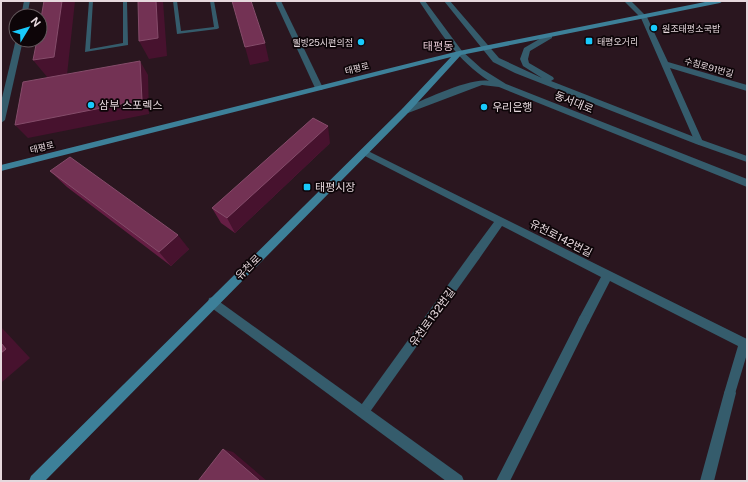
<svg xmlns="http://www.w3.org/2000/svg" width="748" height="482" font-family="'Public Sans','Noto Sans KR',sans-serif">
<rect width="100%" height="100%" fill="#2a161f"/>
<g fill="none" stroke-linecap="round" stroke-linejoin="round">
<g fill="#355c6c" fill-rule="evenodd">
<path d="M89 1H93L90 49 123 43V1H127L128 45 85 52Z"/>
<path d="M173 1H177L181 31 214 27 210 1H214L219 28 217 29 177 34Z"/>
</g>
<path fill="#355c6c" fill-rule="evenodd" d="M364 149 747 339V354L734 397 730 399 726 397 724 393 738 346 610 281 588 324 584 325 580 324 578 320 580 316 601 277 502 226 479 259 475 260 471 259 470 256 471 253 494 222 361 154 360 152 361 150Z"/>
<g fill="#355c6c" fill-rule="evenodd">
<path d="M24 1H30L27 16H21Z"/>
<path d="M275 1H281L323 88 322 90H316L315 88Z"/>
<path d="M624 1H631L647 17 668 62 747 85V91L670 68 703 142 702 144 699 145 695 142 641 18Z"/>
<path d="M16 39 23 40 5 120 1 123V102Z"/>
<path d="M475 252 479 253 480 256 479 259 367 416 363 418 359 416 357 412 359 408 471 253Z"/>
<path d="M584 315 588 316 590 320 588 324 510 481H496L580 316Z"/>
<path d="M730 387 734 389 736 393 714 481H700L724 393 726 389Z"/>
</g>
<g fill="#355c6c" fill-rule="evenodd">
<path d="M419 1H425L462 51 482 69 506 84 747 179V187L499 87 482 85 408 113H402V109C422 101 470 77 489 81 457 60 440 32 419 1Z"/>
<path d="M444 1H450L499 58 542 78 523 66 520 59 524 48 548 34H552V38L530 51 528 59 529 63 553 77 554 79 551 81 702 140 747 156V162L696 144 515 73 493 62Z"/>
<path d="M213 297 462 476 464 481H446L209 306 208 302 209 298Z"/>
</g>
<path fill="#3d8099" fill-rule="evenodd" d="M710 1H723L720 3 461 55 408 113 45 481H29L31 476 402 109 451 57 1 171V165L459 51Z"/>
</g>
<g fill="#651e44">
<path d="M330 143 235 233 221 223 212 208Z"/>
<path d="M50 171 189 249 171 266 67 187Z"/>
</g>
<g fill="#47122e">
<path d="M62 1H75L67 75 48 78 33 60Z"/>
<path d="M156 1H163L167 56 149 59 139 41Z"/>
<path d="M265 43 269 61 250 65 245 47Z"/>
<path d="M140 61 148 75 149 114 28 138 15 125Z"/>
<path d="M328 126 330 143 235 233 227 218Z"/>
<path d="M178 235 189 249 171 266 159 252Z"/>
<path d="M1 327 30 358 2 382H1Z"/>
<path d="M223 449 233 452 267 481H260Z"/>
</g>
<g fill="#733254" stroke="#854c6a">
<path d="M44 1H62L54 57 33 60 37 40H40V24Z"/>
<path d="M138 1H156L158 38 139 41Z"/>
<path d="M232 1H251L265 43 245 47Z"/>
<path d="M140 61 142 100 15 125 23 82Z"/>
<path d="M313 118 328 126 227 218 212 208Z"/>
<path d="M70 157 178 235 159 252 50 171Z"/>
<path d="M1 343 6 349 1 353Z"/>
<path d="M223 449 260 481H198Z"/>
</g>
<g fill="#18cafc" stroke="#0d0508" stroke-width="1.5">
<circle cx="654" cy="28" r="4"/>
<rect x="585" y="37" width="8" height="8" rx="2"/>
<circle cx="361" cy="42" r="4"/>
<circle cx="91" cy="105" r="4"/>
<circle cx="484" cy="107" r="4"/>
<rect x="303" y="183" width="8" height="8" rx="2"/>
</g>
<g text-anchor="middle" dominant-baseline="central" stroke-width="3.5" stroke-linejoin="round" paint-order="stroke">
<g font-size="9" fill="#e6d8dd" stroke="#0d0508" text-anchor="start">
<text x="662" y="28">원조태평소국밥</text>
<text x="597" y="41">태평오거리</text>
<text x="353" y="42" text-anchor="end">웰빙25시편의점</text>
</g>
<g font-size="9" fill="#e6d8dd" stroke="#0d0508">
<text transform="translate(709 67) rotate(16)">수침로91번길</text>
<text transform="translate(357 68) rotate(-14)">태평로</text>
<text transform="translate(42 147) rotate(-14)">태평로</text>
</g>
<g font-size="11" fill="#e1c5d0" stroke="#0d0508">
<text x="438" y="46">태평동</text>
</g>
<g font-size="11" fill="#e6d8dd" stroke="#0d0508">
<text transform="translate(574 102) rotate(22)">동서대로</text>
<text transform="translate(561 238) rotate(27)">유천로142번길</text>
<text transform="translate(248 267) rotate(-45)">유천로</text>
<text transform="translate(432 317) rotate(-54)">유천로132번길</text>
</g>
<g font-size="11" fill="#e6d8dd" stroke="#0d0508" text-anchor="start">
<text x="99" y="105">삼부 스포렉스</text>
<text x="492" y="107">우리은행</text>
<text x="315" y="187">태평시장</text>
</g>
</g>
<rect width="748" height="482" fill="none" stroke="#e6d8dd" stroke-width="4"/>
<g transform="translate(28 28) rotate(52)"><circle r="19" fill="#0d0508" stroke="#64595d"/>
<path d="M0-3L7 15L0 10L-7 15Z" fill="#18cafc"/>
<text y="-6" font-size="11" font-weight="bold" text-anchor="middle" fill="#e6d8dd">N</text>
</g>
</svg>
